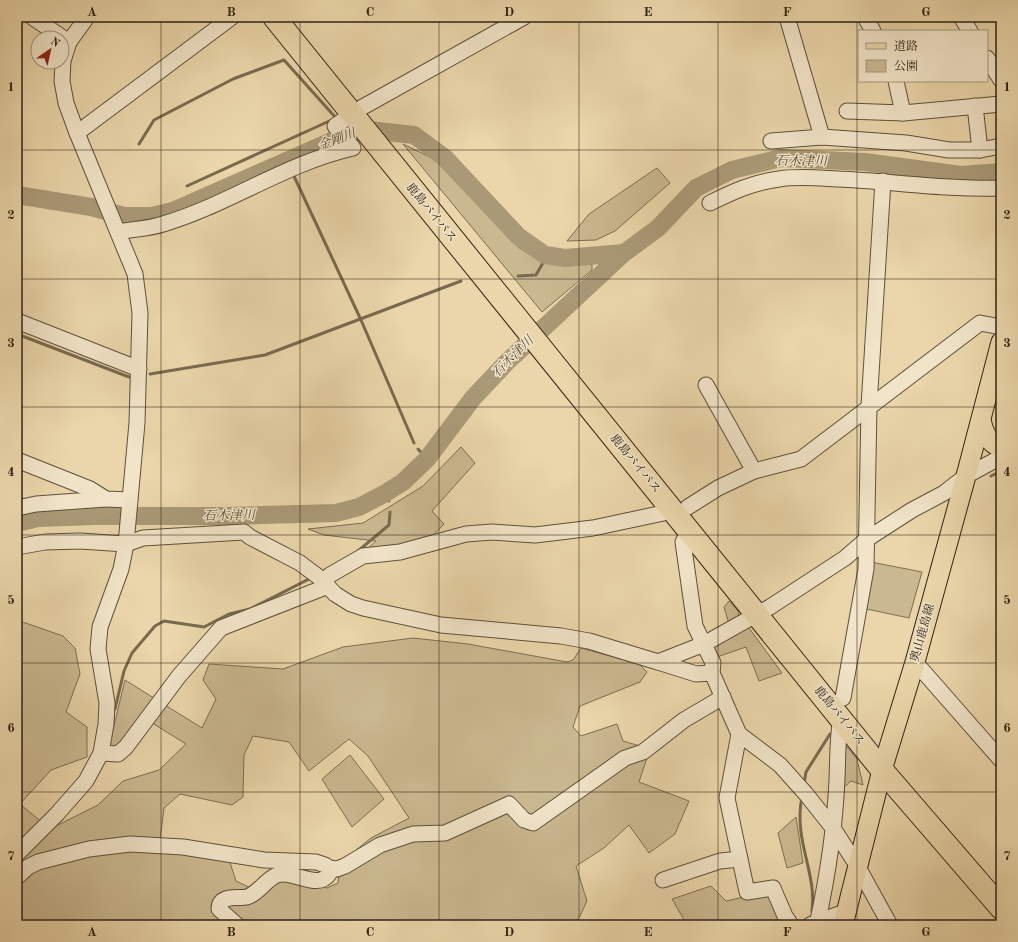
<svg xmlns="http://www.w3.org/2000/svg" width="1018" height="942" font-family="'Old Standard TT','Noto Serif JP',serif">
<rect width="100%" height="100%" fill="#ead6aa"/>
<filter id="stains"><feTurbulence type="fractalNoise" baseFrequency=".005" numOctaves="4"/><feColorMatrix values="0 0 0 0 .2 0 0 0 0 .09 0 0 0 0 .02 0 0 0 .5 -.17"/></filter>
<radialGradient id="worn" r=".72"><stop offset=".6" stop-color="#630" stop-opacity="0"/><stop offset="1" stop-color="#630" stop-opacity=".3"/></radialGradient>
<g fill="#cab890" stroke="#7c6e52" fill-rule="evenodd">
<path d="M403 144 434 159 518 247 543 263H587L592 265V270L542 312Z"/>
<path d="M657 168 670 183 615 231 596 240 567 241 589 214Z"/>
<path d="M461 447 475 463 432 511 444 524 428 541 360 555 376 541 324 535 308 529 363 523 423 486Z"/>
<path d="M871 562 922 572 909 618 862 608Z"/>
<path d="M729 601 738 611 741 629 749 628 782 673 759 681 746 647 714 658 703 637 729 624 724 607Z"/>
<path d="M17 620 63 636 75 648 80 674 66 712 87 727V757L51 770 20 804 50 829 98 805 123 781 159 770 186 744 144 718 121 749 109 746 125 680 202 728 216 699 203 680 209 664 283 669 343 647 413 638 468 644 567 662 573 660 581 648 639 664 647 672 640 682 580 706 573 727 581 736 617 724 623 741 640 746 647 758 639 782 689 801 675 834 649 853 629 825 604 848 576 866 587 901 579 918 571 925H17ZM253 736 289 742 309 771 349 739 368 756 409 818 371 838 340 863 338 883 327 888 275 873 253 889 236 881 226 850 160 840 164 808 180 794 232 805 243 797 244 755Z"/>
<path d="M841 740 857 759 863 785 851 781 840 791Z"/>
<path d="M350 755 384 799 352 827 322 779Z"/>
<path d="M796 817 803 863 787 868 778 833Z"/>
<path d="M711 886 726 901 770 891 788 925H687L672 899Z"/>
</g>
<g fill="none" stroke-linecap="round" stroke-linejoin="round">
<g stroke="#796a4f" stroke-width="3">
<path d="M139 144 154 120 233 79 284 60 336 118 187 186"/>
<path d="M293 174 361 320 414 443"/>
<path d="M518 276 536 275 544 261 545 255"/>
<path d="M17 334 129 377"/>
<path d="M150 374 265 355 461 281"/>
<path d="M418 449 427 459"/>
<path d="M991 476 1001 471"/>
<path d="M384 494 389 501"/>
<path d="M358 551 389 525 390 512"/>
<path d="M115 709 124 671 132 653 155 626 164 621 204 627 229 614 250 609 311 578"/>
<path d="M804 784 806 772 830 734"/>
<path d="M802 797C793 840 817 872 812 911"/>
</g>
<g stroke="#a97" stroke-width="18">
<path d="M17 195 91 207 124 216H151L173 211 350 133 369 130 414 135 445 158 518 236 545 255 565 258 624 253"/>
<path d="M17 523 38 518 95 516H227L336 513 359 507 384 494 403 482 427 459 473 398 507 362 624 253 658 228 696 188 732 170 781 158 865 162 961 175 1001 172"/>
</g>
<g stroke="#5e503a" stroke-width="17">
<g id="minor">
<path d="M32 17 69 42"/>
<path d="M787 17 822 137"/>
<path d="M865 17 873 31"/>
<path d="M961 17 970 31"/>
<path d="M987 58 1001 80"/>
<path d="M896 81 903 113"/>
<path d="M975 106 980 150"/>
<path d="M361 108 524 17"/>
<path d="M847 111 903 113 1001 104"/>
<path d="M77 133 232 17"/>
<path d="M771 141 822 137 906 143 949 150H980L1001 146"/>
<path d="M710 203C732 192 754 182 779 179 798 176 818 178 837 179 891 181 946 190 1001 188"/>
<path d="M118 232C132 229 149 229 163 224 228 205 286 163 353 148L335 126 351 115"/>
<path d="M17 321 139 369"/>
<path d="M706 385 754 471"/>
<path d="M17 460 90 489 106 499 130 500"/>
<path d="M688 507 718 488 754 471 801 459 980 323 1001 327"/>
<path d="M17 508 36 504 106 499"/>
<path d="M689 530 683 542 695 626 713 663 712 673 739 734 780 765 806 794 833 828 858 867 890 925"/>
<path d="M17 547 45 542 80 541 126 544 143 538 244 532 250 537 300 563 320 578 335 594 351 604 363 608 441 625 561 636 589 641 658 662 704 644 770 607 845 558 867 539 912 510 944 493 966 476 1001 457"/>
<path d="M324 581 330 575 363 556 400 552 466 534 492 532 535 535 593 528 673 511"/>
<path d="M658 662 696 674 712 673"/>
<path d="M915 662 1001 760"/>
<path d="M843 698 866 569 869 406 883 181"/>
<path d="M739 734 727 798 747 892 773 888 785 916 791 925"/>
<path d="M101 753 118 754 126 747 179 676 221 628 328 586"/>
<path d="M17 854 57 814 86 781 101 753 106 724 107 703 98 649 100 627 121 569 126 544 137 423 140 313 135 274 77 133 66 103 62 81 63 61 69 42 87 17"/>
<path d="M329 868 337 869 345 866 380 845 413 834 445 833 509 804 524 820 533 823 625 758 643 752 684 720 723 697"/>
<path d="M17 877 28 867 38 862 89 849 130 844 183 847 264 860 316 862 325 865 329 868V874C318 891 292 869 277 875 266 879 259 893 247 897 238 899 219 894 219 909L237 925"/>
<path d="M663 880 720 861 740 859"/>
<path d="M810 925 847 911"/>
<path d="M817 925C827 879 835 827 837 779 838 758 837 739 841 718"/>
</g>
</g>
<g stroke="#2f2314" stroke-width="21">
<g id="major">
<path d="M981 420C984 433 988 443 1001 448"/>
<path d="M843 925 882 770 915 662 966 476 1001 342"/>
</g>
</g>
<g stroke="#2f2314" stroke-width="24">
<path id="highway" d="M274 17 882 770 1001 908"/>
</g>
<use href="#minor" stroke="#f1e4c8" stroke-width="15"/>
<use href="#major" stroke="#ead6aa" stroke-width="19"/>
<use href="#highway" stroke="#ead6aa" stroke-width="22"/>
</g>
<path fill="none" stroke="#2f2314" stroke-width="1" stroke-opacity="0.55" d="M161 17V925M300 17V925M439 17V925M579 17V925M718 17V925M857 17V925M17 150H1001M17 279H1001M17 407H1001M17 535H1001M17 663H1001M17 792H1001"/>
<g text-anchor="middle" dominant-baseline="central" stroke-width="3" stroke-linejoin="round" paint-order="stroke">
<g font-size="12" fill="#2f2314" stroke="#f1e4c8">
<text transform="translate(431 213) rotate(51)">鹿島バイパス</text>
<text transform="translate(635 464) rotate(51)">鹿島バイパス</text>
<text transform="translate(923 633) rotate(-74)">奥山鹿島線</text>
<text transform="translate(839 716) rotate(51)">鹿島バイパス</text>
</g>
<g font-size="13" font-style="italic" fill="#5a4c37" stroke="#f1e4c8">
<text transform="translate(337 140) rotate(-21)">金剛川</text>
<text x="801" y="161">石木津川</text>
<text transform="translate(513 357) rotate(-45)">石木津川</text>
<text transform="translate(229 516) rotate(-1)">石木津川</text>
</g>
</g>
<rect width="1018" height="942" fill="none" stroke="#ead6aa" stroke-width="44"/>
<rect x="858" y="30" width="130" height="52" fill="#f1e4c8" stroke="#a39780"/>
<rect x="866" y="43" width="20" height="6" fill="#ead6aa" stroke="#a39780"/>
<text x="894" y="50" font-size="12" fill="#2f2314">道路</text>
<rect x="866" y="60" width="20" height="12" fill="#cab890" stroke="#a39780"/>
<text x="894" y="70" font-size="12" fill="#2f2314">公園</text>
<g transform="translate(50 50) rotate(34)"><circle r="19" fill="#f1e4c8" stroke="#a39780"/>
<path d="M0-3L7 15L0 10L-7 15Z" fill="#8f2418"/>
<text y="-6" font-size="11" font-weight="bold" text-anchor="middle" fill="#2f2314">N</text>
</g>
<rect x="22" y="22" width="974" height="898" fill="none" stroke="#2f2314" stroke-width="1.5"/>
<g font-size="13" text-anchor="middle" font-weight="bold" fill="#2f2314">
<text x="92" y="16">A</text>
<text x="231" y="16">B</text>
<text x="370" y="16">C</text>
<text x="509" y="16">D</text>
<text x="648" y="16">E</text>
<text x="787" y="16">F</text>
<text x="926" y="16">G</text>
<text x="11" y="91">1</text>
<text x="1007" y="91">1</text>
<text x="11" y="219">2</text>
<text x="1007" y="219">2</text>
<text x="11" y="347">3</text>
<text x="1007" y="347">3</text>
<text x="11" y="476">4</text>
<text x="1007" y="476">4</text>
<text x="11" y="604">5</text>
<text x="1007" y="604">5</text>
<text x="11" y="732">6</text>
<text x="1007" y="732">6</text>
<text x="11" y="860">7</text>
<text x="1007" y="860">7</text>
<text x="92" y="936">A</text>
<text x="231" y="936">B</text>
<text x="370" y="936">C</text>
<text x="509" y="936">D</text>
<text x="648" y="936">E</text>
<text x="787" y="936">F</text>
<text x="926" y="936">G</text>
</g>
<rect width="100%" height="100%" filter="url(#stains)"/>
<rect width="100%" height="100%" fill="url(#worn)"/>
</svg>
